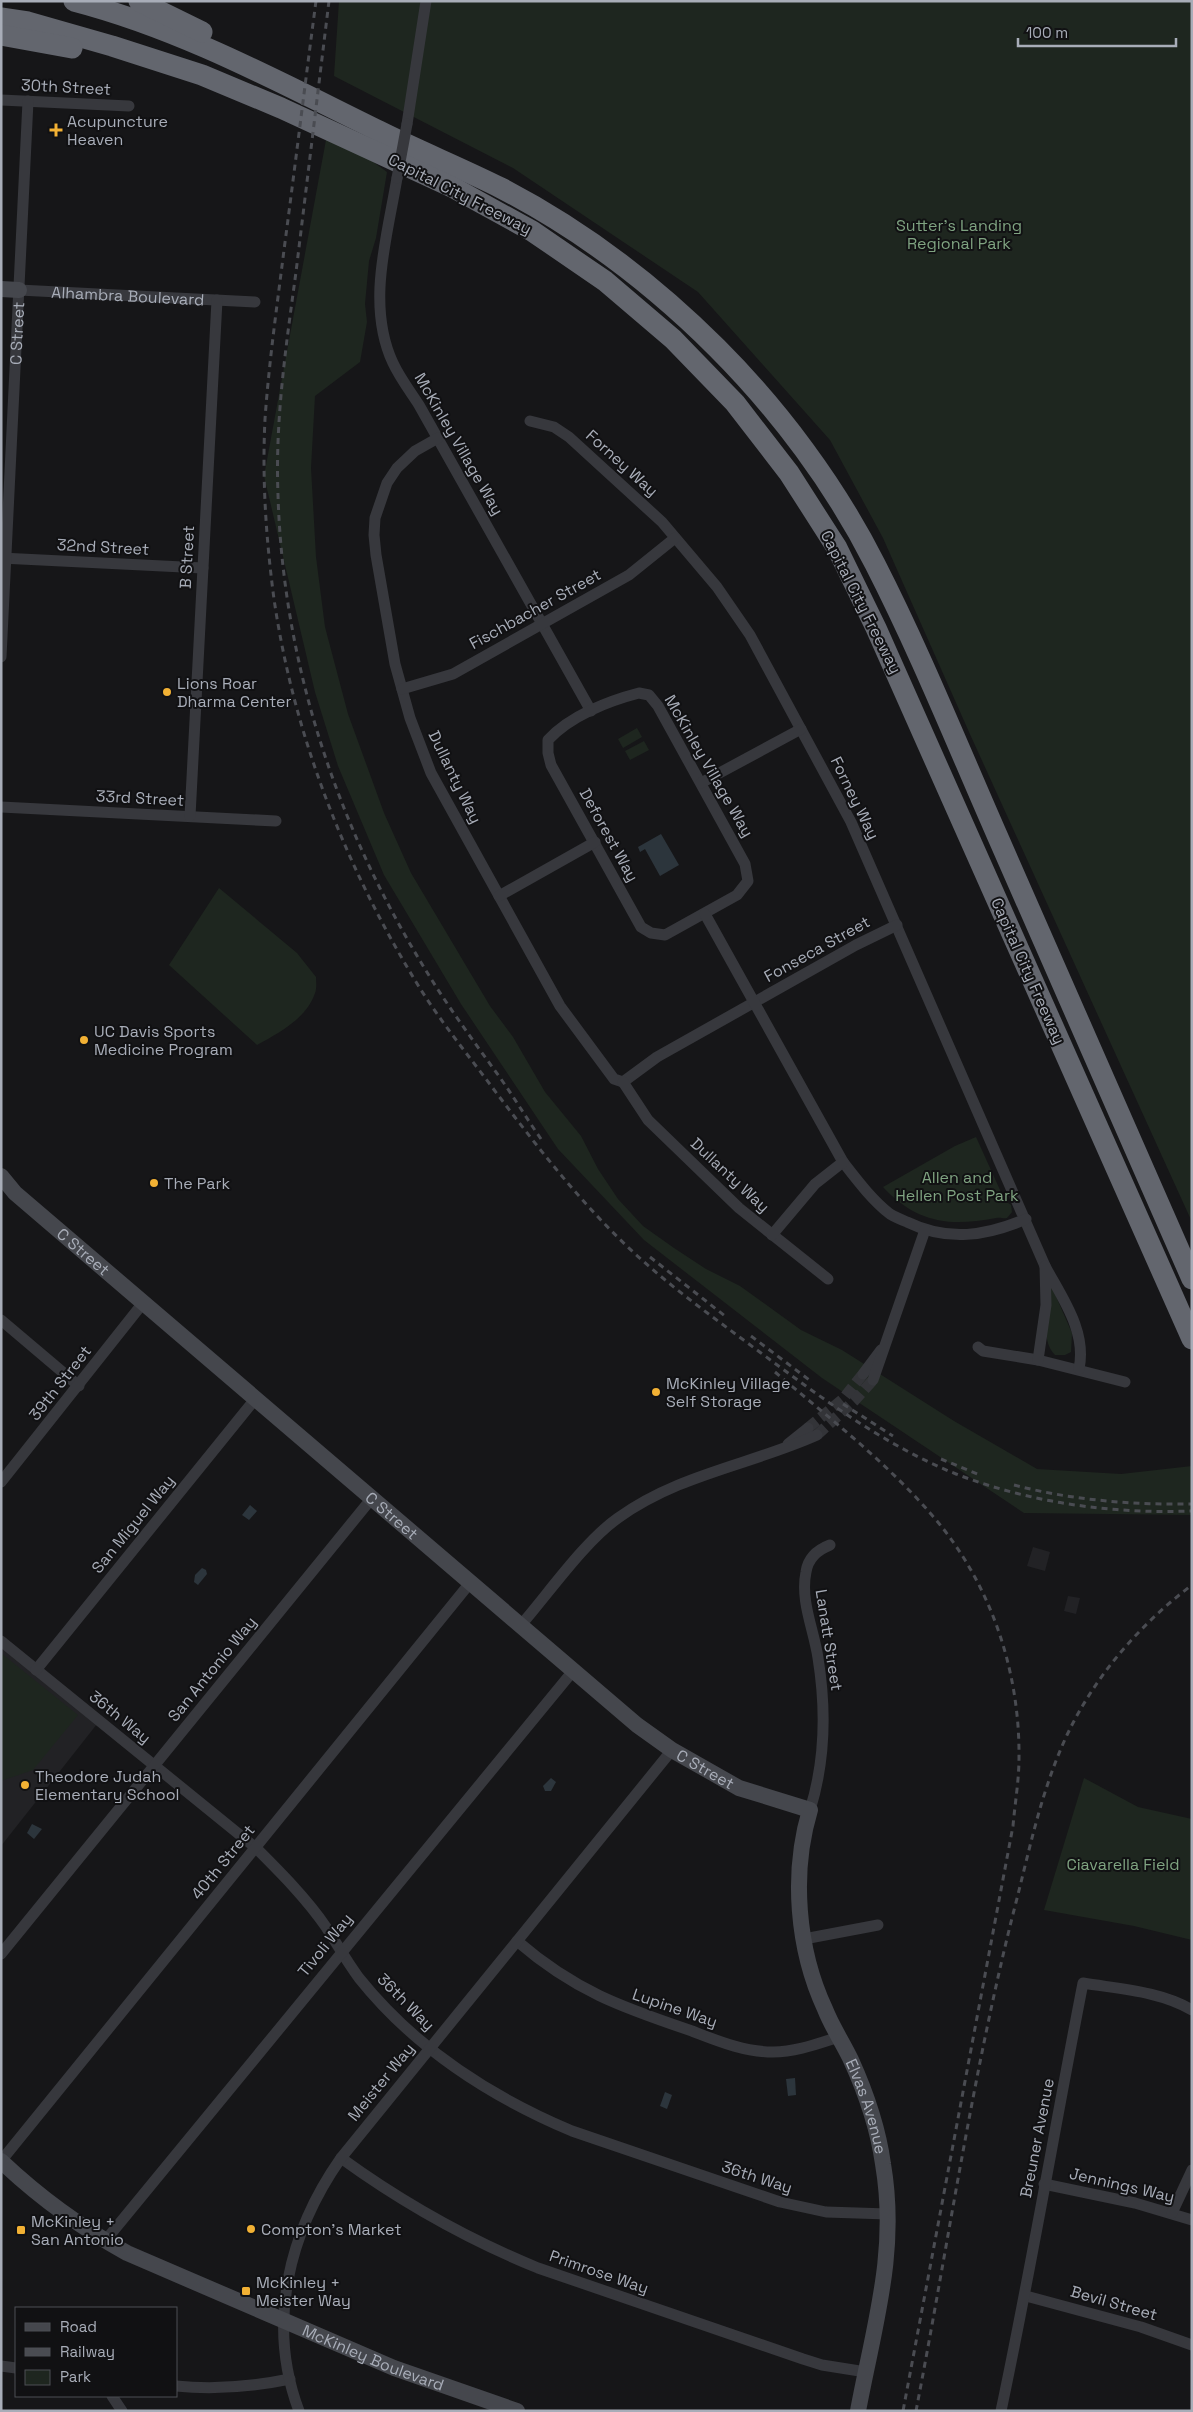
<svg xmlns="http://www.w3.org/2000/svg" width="1193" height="2412" font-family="'Space Grotesk',sans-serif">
<rect width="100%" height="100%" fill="#161618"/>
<g fill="#222225">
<path d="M1033 1547 1050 1552 1045 1571 1027 1566Z"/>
<path d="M1068 1596 1080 1598 1076 1614 1064 1611Z"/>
<path d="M1 1647 97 1724 1 1846Z"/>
</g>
<g fill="#1e261f">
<path d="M339 1H1192V1222L969 732 883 538 830 440 698 292 513 168 334 76Z"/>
<path d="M328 129 387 172 376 238 369 261 365 304 367 322 360 362 315 396 311 468 316 557 325 627 348 714 384 813 411 873 465 964 490 1006 513 1037 545 1092 581 1136 598 1169 618 1199 643 1226 674 1248 706 1269 740 1286 801 1330 842 1350 954 1421 1037 1469 1121 1474 1192 1466V1515L1024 1513 822 1378 644 1240 558 1149 461 1004 384 875 338 766 315 692 264 476Z"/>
<path d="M637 728 642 737 623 748 618 739Z"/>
<path d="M644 741 649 750 630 760 625 751Z"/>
<path d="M219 888 297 953 316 977C316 981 317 988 315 993 307 1018 279 1033 257 1045L169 965Z"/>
<path d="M976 1137 1005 1201 1011 1205 1012 1212 1007 1218C1003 1219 1001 1217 996 1218 949 1227 917 1223 883 1187L955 1146Z"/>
<path d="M1051 1285 1072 1333 1071 1352 1065 1355H1055C1039 1339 1049 1306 1051 1285Z"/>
<path d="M1 1653 78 1715 33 1770 1 1781Z"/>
<path d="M1084 1778 1138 1807 1192 1819V1940L1134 1926 1044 1910Z"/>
</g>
<g fill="#2c353c">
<path d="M661 834 679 865 660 876 645 849 640 852 638 847Z"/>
<path d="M250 1505 257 1511 249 1520 242 1515Z"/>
<path d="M202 1568 206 1570 207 1574 198 1585 194 1582 195 1575Z"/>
<path d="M551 1778 556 1782 551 1791H545L543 1786Z"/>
<path d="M32 1824 42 1829 34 1839 27 1833Z"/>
<path d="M795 2078 796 2095 788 2096 786 2079Z"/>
<path d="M665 2092 672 2095 667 2109 660 2106Z"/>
</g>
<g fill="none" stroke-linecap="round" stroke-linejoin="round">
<g stroke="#333438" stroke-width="11" stroke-dasharray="11 5.5" stroke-linecap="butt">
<path d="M808 1428 843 1399 863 1374"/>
<path d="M817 1435 854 1401 873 1380"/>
</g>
<g stroke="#37383d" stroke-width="11">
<path d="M1 100 129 106"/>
<path d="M407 124 426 1"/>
<path d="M397 178C387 238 366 305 393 363 400 378 410 391 419 405L591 711"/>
<path id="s1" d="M19 290 255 302"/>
<path d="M530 421 554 427 569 437 662 522 717 587 750 635 851 822 1045 1266"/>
<path d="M438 438 415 451 397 468 387 483 375 518 374 535 376 555 395 664 410 718 431 773 560 1006 614 1079 623 1082 657 1057 856 945 897 925"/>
<path d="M1 558 203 568"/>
<path id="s2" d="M1 657 28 101"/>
<path d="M402 689 453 674 629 575 675 538"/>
<path d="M639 693 649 695 658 706 745 864 748 881 737 895 665 935 651 933 641 927 551 765 548 753V740C570 716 608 701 639 693Z"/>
<path d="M701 783 801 729"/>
<path d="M1 807 276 821"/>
<path d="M190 816 217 300"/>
<path d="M499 896 595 842"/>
<path d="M705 914 843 1162C857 1180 872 1200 890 1214 895 1217 902 1220 907 1222 948 1242 986 1236 1026 1219"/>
<path d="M623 1082 648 1120 739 1208 828 1279"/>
<path d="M772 1235 815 1184 843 1162"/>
<path d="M1 1320 79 1386"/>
<path d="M978 1347 983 1351 1038 1360 1125 1382"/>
<path d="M1038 1360 1046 1305 1045 1266C1062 1298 1087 1331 1079 1369"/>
<path d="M863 1374 881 1350"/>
<path d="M873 1380 925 1230"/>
<path d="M788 1444 808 1428"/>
<path d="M1 1482 143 1303"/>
<path d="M521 1625C548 1594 585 1541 618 1518 679 1474 750 1465 817 1435"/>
<path d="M1 1641 256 1848C281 1873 306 1898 326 1927 337 1944 347 1962 359 1978 415 2048 491 2097 572 2131L780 2202 826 2212 888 2214"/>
<path d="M36 1670 256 1398"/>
<path d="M810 1810C825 1762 826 1708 818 1658 814 1630 800 1601 806 1572 808 1558 817 1550 830 1545"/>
<path d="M804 1939 878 1925"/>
<path d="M517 1941C575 1991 621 2007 692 2031 718 2041 744 2052 773 2052 796 2052 817 2044 839 2037"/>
<path d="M1 1954 372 1498"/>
<path d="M341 2158C403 2203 467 2239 538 2268L803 2359 822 2365 866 2372"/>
<path d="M1 2161 470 1583"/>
<path d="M1044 2184 1135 2203 1192 2220"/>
<path d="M1172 2213 1192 2170"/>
<path d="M105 2241 573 1671"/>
<path d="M1026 2296 1141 2327 1192 2345"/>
<path d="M1 2366 16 2368"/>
<path d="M176 2386C216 2390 251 2387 290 2379"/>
<path d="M112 2396 122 2411"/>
<path d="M299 2411C266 2323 289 2232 341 2158L672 1750"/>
<path d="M1001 2411C1031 2269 1055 2126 1083 1983 1119 1989 1160 1991 1192 2010"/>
</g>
<g stroke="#45474d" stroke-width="16">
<path d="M1 289 19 290"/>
<path id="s3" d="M1 1176 15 1193 637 1725 672 1750 739 1788 810 1810C791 1873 797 1949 825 2009 832 2027 843 2043 851 2060 866 2093 878 2128 883 2164 898 2252 874 2325 858 2411"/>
<path id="s4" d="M1 2161C40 2198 80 2227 127 2253L394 2368 517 2411"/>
</g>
<g stroke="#63666e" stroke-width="21">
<path d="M74 1C182 29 279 82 379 131 419 151 461 168 501 188 580 229 654 285 717 348 779 410 835 485 875 564 920 652 957 744 997 835 1062 983 1127 1131 1192 1279"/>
<path d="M139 1 202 32"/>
<path d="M1 18 28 22 112 46 202 75 281 108 454 188 532 231 605 281 673 339 735 403 789 473 837 548 876 628 1192 1339"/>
<path d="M1 35 72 48"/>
</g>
<g stroke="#4a4c52" stroke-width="3" stroke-dasharray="6 5" stroke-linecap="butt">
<path d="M316 1C305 84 295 167 284 250 277 306 269 362 265 419 262 479 266 539 274 599 294 737 347 871 421 990 444 1026 472 1060 498 1095 542 1153 588 1212 643 1261 680 1294 721 1323 761 1353 823 1399 884 1445 956 1474 1031 1503 1112 1514 1192 1511"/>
<path d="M329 1C318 91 307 182 296 272 286 346 275 420 278 495 283 664 337 826 425 969 448 1007 475 1043 501 1079 515 1099 527 1119 541 1139"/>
<path d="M650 1257 725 1316"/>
<path d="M751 1336 812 1382"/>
<path d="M775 1372C828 1417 885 1461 931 1514 990 1581 1020 1670 1019 1758 1019 1780 1015 1803 1013 1826L903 2411"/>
<path d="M843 1404 893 1436"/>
<path d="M941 1459 980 1475"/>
<path d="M1014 1485C1071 1500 1132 1505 1192 1504"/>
<path d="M916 2411C948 2245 972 2078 1013 1914 1029 1853 1040 1793 1067 1735 1095 1676 1140 1624 1192 1585"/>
</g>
<path stroke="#37383d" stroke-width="11" d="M397 178 407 124"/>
</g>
<g fill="#f2b134" stroke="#111113" stroke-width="2">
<path d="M53.5 122.5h5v5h5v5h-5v5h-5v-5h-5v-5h5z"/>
<circle cx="167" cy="692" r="5"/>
<circle cx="84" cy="1040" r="5"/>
<circle cx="154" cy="1183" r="5"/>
<circle cx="656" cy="1392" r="5"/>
<circle cx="25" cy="1785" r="5"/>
<circle cx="251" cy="2229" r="5"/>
<rect x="16" y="2225" width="10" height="10" rx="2.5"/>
<rect x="241" y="2286" width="10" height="10" rx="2.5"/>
</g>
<g text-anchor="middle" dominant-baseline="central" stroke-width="4" stroke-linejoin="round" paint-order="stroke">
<g font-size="16" fill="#a8adb8" stroke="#111113">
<text transform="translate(66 87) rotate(3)">30th Street</text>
<text transform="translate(460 194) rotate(27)">Capital City Freeway</text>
<text stroke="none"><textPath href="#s1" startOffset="109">Alhambra Boulevard</textPath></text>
<text stroke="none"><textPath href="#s2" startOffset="324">C Street</textPath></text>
<text transform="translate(459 444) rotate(60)">McKinley Village Way</text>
<text transform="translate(622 463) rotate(42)">Forney Way</text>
<text transform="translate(103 547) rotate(3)">32nd Street</text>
<text transform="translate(187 557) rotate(-87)">B Street</text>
<text transform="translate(861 602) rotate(63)">Capital City Freeway</text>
<text transform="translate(535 609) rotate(-29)">Fischbacher Street</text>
<text transform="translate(709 766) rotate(60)">McKinley Village Way</text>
<text transform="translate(455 777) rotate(64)">Dullanty Way</text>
<text transform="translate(140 798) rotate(3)">33rd Street</text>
<text transform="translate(855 798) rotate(64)">Forney Way</text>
<text transform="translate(609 835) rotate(61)">Deforest Way</text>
<text transform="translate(817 949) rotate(-29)">Fonseca Street</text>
<text transform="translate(1028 971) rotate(66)">Capital City Freeway</text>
<text transform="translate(730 1175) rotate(43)">Dullanty Way</text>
<text stroke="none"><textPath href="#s3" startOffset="112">C Street</textPath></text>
<text transform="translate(60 1383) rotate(-52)">39th Street</text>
<text stroke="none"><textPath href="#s3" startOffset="518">C Street</textPath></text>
<text transform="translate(133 1524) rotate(-51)">San Miguel Way</text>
<text transform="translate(829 1640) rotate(81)">Lanatt Street</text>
<text transform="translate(212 1669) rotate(-51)">San Antonio Way</text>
<text transform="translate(120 1717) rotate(39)">36th Way</text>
<text stroke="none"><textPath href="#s3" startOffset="922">C Street</textPath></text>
<text transform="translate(223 1862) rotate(-51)">40th Street</text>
<text transform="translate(325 1945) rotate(-51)">Tivoli Way</text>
<text transform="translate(406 2002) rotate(45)">36th Way</text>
<text transform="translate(675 2008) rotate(19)">Lupine Way</text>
<text transform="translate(381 2082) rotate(-51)">Meister Way</text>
<text stroke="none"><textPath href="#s3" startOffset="1345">Elvas Avenue</textPath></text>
<text transform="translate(1037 2138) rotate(-79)">Breuner Avenue</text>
<text transform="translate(757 2177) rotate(18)">36th Way</text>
<text transform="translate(1122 2185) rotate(13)">Jennings Way</text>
<text transform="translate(599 2272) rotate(19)">Primrose Way</text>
<text transform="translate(1114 2303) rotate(16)">Bevil Street</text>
<text stroke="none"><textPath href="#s4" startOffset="424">McKinley Boulevard</textPath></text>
</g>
<g font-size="16" fill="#a8adb8" stroke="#111113" text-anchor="start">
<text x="67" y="121">Acupuncture<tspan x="67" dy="18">Heaven</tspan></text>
<text x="177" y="683">Lions Roar<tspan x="177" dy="18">Dharma Center</tspan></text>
<text x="94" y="1031">UC Davis Sports<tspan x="94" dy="18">Medicine Program</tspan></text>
<text x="164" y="1183">The Park</text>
<text x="666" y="1383">McKinley Village<tspan x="666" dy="18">Self Storage</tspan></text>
<text x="35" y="1776">Theodore Judah<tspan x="35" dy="18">Elementary School</tspan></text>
<text x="31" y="2221">McKinley +<tspan x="31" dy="18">San Antonio</tspan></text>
<text x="261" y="2229">Compton's Market</text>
<text x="256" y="2282">McKinley +<tspan x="256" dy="18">Meister Way</tspan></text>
</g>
<g font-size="16" fill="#7fa381" stroke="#111113">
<text x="959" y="225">Sutter's Landing<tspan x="959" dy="18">Regional Park</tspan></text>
<text x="957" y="1177">Allen and<tspan x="957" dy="18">Hellen Post Park</tspan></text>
<text x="1123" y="1864">Ciavarella Field</text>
</g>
</g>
<rect width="1193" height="2412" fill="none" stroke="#a8adb8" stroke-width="5"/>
<rect x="15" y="2307" width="162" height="90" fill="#111113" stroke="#4d4f55"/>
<rect x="25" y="2323" width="25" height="8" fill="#45474d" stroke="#4d4f55"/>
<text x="60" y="2332" font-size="15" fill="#a8adb8">Road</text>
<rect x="25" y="2348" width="25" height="8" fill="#4a4c52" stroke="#4d4f55"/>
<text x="60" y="2357" font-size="15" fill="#a8adb8">Railway</text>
<rect x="25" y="2370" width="25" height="15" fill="#1e261f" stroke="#4d4f55"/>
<text x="60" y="2382" font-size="15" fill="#a8adb8">Park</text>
<path d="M1018 38v8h158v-8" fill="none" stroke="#a8adb8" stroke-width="2.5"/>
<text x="1026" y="38" font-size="15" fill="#a8adb8" stroke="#111113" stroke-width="4" paint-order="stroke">100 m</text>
</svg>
